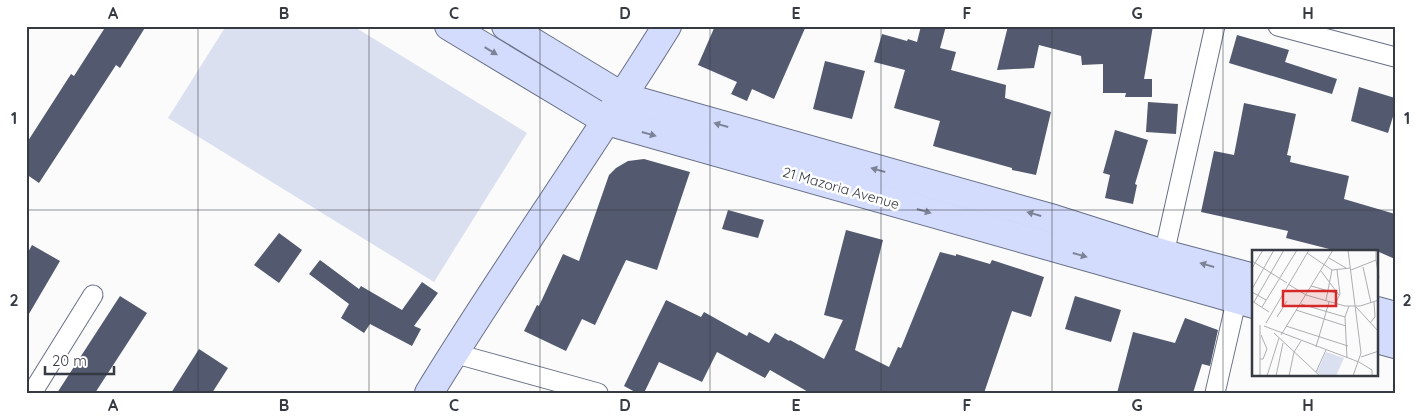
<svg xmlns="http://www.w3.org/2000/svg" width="1421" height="419" font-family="Quicksand,sans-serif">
<rect width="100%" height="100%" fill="#fbfbfb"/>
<path fill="#dbe0f0" d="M226 26H353L527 133 434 282 168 118Z"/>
<g fill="#535a6f">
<path d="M106 26H146L120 68 116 65 39 183 26 174V144L71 74 74 76Z"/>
<path d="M715 26H806L774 99 752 89 747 101 731 94 737 82 698 65Z"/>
<path d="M921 26H946L940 48 956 52 951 70 1006 85 1005 98 1051 112 1036 175 1012 170V168L933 146 940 121 894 108 905 70 874 62 882 34 907 41 908 39 917 42Z"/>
<path d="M1008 26H1153L1144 79H1152V97H1125L1126 93H1103V64L1082 65 1081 56 1039 45 1034 68 997 70Z"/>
<path d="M1237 35 1289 50 1285 62 1337 79 1332 94 1229 63Z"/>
<path d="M825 61 865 71 852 119 813 109Z"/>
<path d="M1359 87 1395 98V110L1388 133 1351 121Z"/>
<path d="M1148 102 1178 104 1176 134 1146 132Z"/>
<path d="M1244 103 1296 114 1287 155 1291 156 1290 162 1349 176 1344 199 1395 214V259L1379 252H1341L1286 238 1288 231 1201 212 1214 151 1234 155Z"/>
<path d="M1115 130 1148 140 1135 184 1137 185 1133 204 1105 198 1110 175 1103 173Z"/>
<path d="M644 159 690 172 657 270 626 260 595 325 582 319 566 351 524 331 537 305 539 306 563 254 579 261 609 175 616 168 628 161Z"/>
<path d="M728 210 764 220 758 238 722 229Z"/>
<path d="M846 230 883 240 855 350 889 367 898 347 901 348 940 252 956 256V254L990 264 992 260 1044 277 1031 317 1012 311 984 393H810L770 370 765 378 717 352 702 382 659 362 644 393H637L624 386 666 300 701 317 704 312 747 336 749 332 769 343 775 333 789 341 790 340 824 359 843 320 824 315Z"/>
<path d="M279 233 302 250 279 283 254 265Z"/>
<path d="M32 245 60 261 26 319V256Z"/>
<path d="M320 260 359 289 361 286 402 310 422 282 438 293 414 326 421 329 412 346 370 324 364 333 341 318 349 304 309 274Z"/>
<path d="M120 296 147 313 95 393H57Z"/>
<path d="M1075 296 1121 310 1111 342 1065 329Z"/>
<path d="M1185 318 1218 330 1210 366 1202 364 1193 393H1117L1133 332 1175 343Z"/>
<path d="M199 349 228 368 212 393H171Z"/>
</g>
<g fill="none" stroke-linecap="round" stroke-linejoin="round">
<g stroke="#687086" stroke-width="21">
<g id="minor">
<path d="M1278 26 1395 57"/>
<path d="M1164 254 1215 26"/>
<path d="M453 353 598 393"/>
<path d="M32 393 93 295"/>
<path d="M1215 393 1239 289"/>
</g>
</g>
<g stroke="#687086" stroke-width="30">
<g id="secondary">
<path d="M449 26 607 121 1254 304"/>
<path d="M506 26 623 97 1054 219 1164 254 1254 278"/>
<path d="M1377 311 1395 316"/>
<path d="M1377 339 1395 344"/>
<path d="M429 393C505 269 590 150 667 26"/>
</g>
</g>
<use href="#minor" stroke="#fff" stroke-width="19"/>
<use href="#secondary" stroke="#d3dcfd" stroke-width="28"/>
</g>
<defs><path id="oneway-solid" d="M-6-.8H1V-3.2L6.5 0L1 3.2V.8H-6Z" transform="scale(1.25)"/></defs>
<g fill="#7d8397">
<use href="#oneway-solid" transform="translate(491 51) rotate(31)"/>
<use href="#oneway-solid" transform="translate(721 125) rotate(-164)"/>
<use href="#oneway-solid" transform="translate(649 134) rotate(16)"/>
<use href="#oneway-solid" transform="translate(878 170) rotate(-164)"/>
<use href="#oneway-solid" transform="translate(924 211) rotate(16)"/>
<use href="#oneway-solid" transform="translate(1034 214) rotate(-164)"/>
<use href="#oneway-solid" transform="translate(1080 255) rotate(16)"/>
<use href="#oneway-solid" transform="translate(1207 265) rotate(-164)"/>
</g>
<path fill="none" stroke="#363a43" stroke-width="1" stroke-opacity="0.55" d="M198 26V393M369 26V393M540 26V393M710 26V393M881 26V393M1052 26V393M1223 26V393M26 210H1395"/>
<g text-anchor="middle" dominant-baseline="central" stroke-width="5" stroke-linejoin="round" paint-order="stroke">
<g font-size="14" fill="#363a43" stroke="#fff">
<text transform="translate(841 188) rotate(16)">21 Mazoria Avenue</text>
</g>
</g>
<g transform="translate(1252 250)">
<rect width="126" height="126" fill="#fbfbfb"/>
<path d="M74 102 92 108 84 126H69L65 122Z" fill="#dbe0f0"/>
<path fill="none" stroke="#acaeb1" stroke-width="1" d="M96 0 109 103 101 126M55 3 80 20 98 18M77 8 94 18M124 10 127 28M0 11 35 33M111 17 119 53M0 18 11 0M99 20 124 10V0M69 21 87 45M36 34 54 45 93 56H108L127 50M59 36 84 43M0 39 22 0M0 42 14 50M74 50 80 20M0 51 17 62M2 52 32 0M84 52 88 44 85 20M49 54 93 67M10 57 45 0M104 57 127 82M44 60 94 76M25 67 35 51M14 73 57 0M118 73 123 67 122 52M12 76 107 112M34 76 96 96M22 83 68 126M29 85 81 0M64 97 77 52M109 107 127 101M95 108 93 67 97 56M8 109H11L15 99 9 85M107 112 120 120V126M64 122 74 100M8 126V75M15 126 27 88M24 126 31 93M37 126 42 102 49 91"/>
<path fill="#d62828" fill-opacity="0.15" stroke="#d62828" stroke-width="2.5" d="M31 41H84V56H31Z"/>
<rect width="126" height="126" fill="none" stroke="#363a43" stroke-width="2.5"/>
</g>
<rect width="1421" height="419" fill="none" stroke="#ffffff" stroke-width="55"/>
<path d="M45 366v8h69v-8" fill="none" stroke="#363a43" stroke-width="2.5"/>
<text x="52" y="366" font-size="15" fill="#363a43" stroke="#ffffff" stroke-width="4" paint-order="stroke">20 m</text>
<rect x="28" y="28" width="1366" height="364" fill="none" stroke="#363a43" stroke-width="2"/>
<g font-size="16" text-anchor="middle" font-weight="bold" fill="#363a43">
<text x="113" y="19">A</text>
<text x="284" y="19">B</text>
<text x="454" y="19">C</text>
<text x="625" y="19">D</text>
<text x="796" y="19">E</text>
<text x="967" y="19">F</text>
<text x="1137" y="19">G</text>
<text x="1308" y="19">H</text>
<text x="14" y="124">1</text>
<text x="1407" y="124">1</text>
<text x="14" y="306">2</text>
<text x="1407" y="306">2</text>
<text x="113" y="411">A</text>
<text x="284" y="411">B</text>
<text x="454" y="411">C</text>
<text x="625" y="411">D</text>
<text x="796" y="411">E</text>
<text x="967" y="411">F</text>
<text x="1137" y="411">G</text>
<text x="1308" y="411">H</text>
</g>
</svg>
